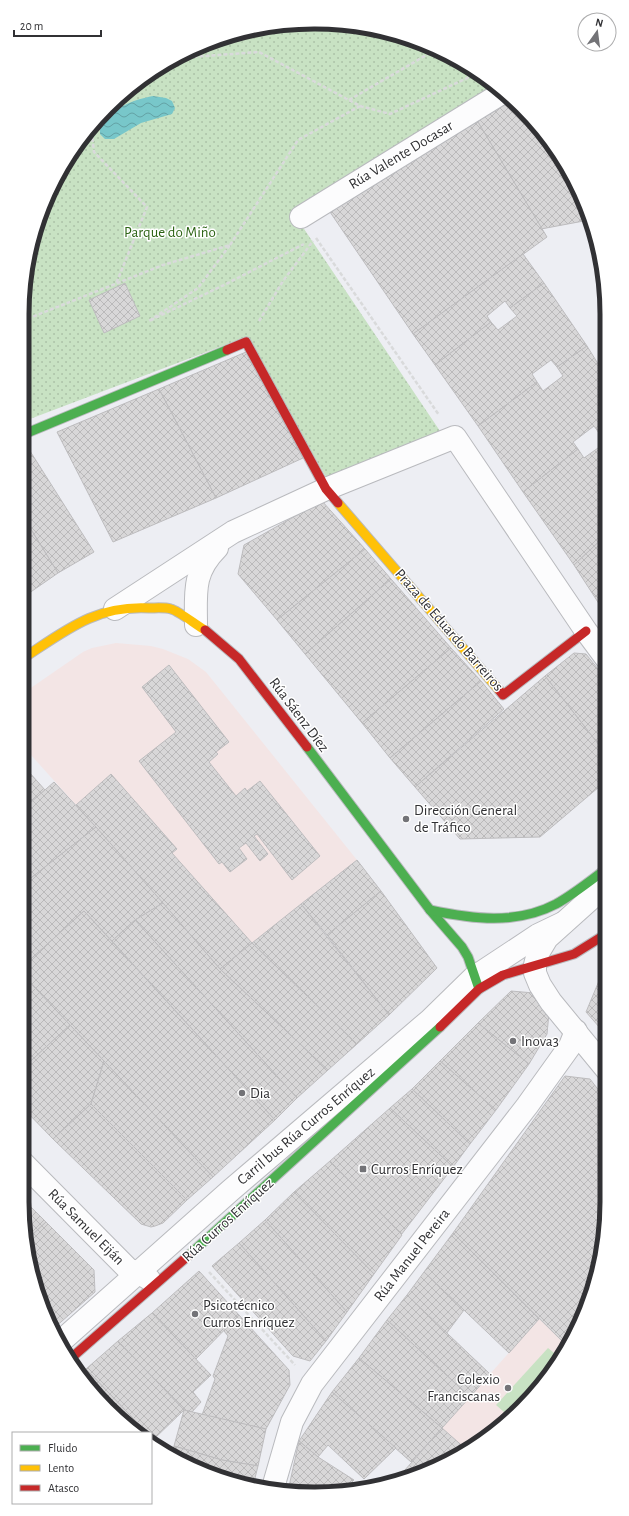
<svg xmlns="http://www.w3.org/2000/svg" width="629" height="1516" font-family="'Alegreya Sans',sans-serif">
<defs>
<pattern id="park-dots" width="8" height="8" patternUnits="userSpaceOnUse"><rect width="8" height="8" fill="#c8e2c3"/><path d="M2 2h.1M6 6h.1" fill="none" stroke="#acc2a8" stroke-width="1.8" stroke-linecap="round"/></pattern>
<pattern id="water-waves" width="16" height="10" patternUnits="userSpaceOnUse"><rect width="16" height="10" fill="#78c7ca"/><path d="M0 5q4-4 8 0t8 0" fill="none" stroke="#63a2a5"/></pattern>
<pattern id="building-cross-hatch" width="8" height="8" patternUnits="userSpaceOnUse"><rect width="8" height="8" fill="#d8d7d8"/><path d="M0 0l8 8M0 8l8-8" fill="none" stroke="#bab9ba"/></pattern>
</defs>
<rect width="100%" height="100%" fill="#edeef3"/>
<g fill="#f3e5e5">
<path d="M116 643 151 646 163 649 188 659 206 672 357 860 220 969 76 805 22 745V694L83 652 92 648Z"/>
<path d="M539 1319 566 1343 546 1380 508 1421 467 1450 442 1428Z"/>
</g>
<path fill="#c8e2c3" d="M548 1348 559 1357 546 1380 511 1418 496 1405Z"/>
<path fill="url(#park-dots)" d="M295 23 352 24 408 37 477 71 499 90 294 214 444 437 329 482 246 337 22 422V315L37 221 61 168 94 122 136 83 185 52 239 32Z"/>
<path fill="url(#water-waves)" d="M153 96 166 98 172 101 175 108 172 114 141 123 114 139H105L100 134V126C113 108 132 100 153 96Z"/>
<g fill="url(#building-cross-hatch)" stroke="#bdbcbe">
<path d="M506 97 535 122 573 183 589 220 541 229 475 117Z"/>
<path d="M475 117 547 237 413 334 330 212Z"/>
<path d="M573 183 585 202 589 219Z"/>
<path d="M523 254 544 283 510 308 505 301 487 316 491 322 435 365 413 334Z"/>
<path d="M125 283 140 316 104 333 89 300Z"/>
<path d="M544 283 587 346 557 367 551 360 532 374 537 382 478 426 435 365 491 322 498 330 517 316 510 308Z"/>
<path d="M587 346 605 375V428L599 433 594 426 573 442 578 449 523 492 478 426 537 382 543 391 563 376 557 367Z"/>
<path d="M246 352 303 458 216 498 159 389Z"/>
<path d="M159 389 216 498 113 542 57 432Z"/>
<path d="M605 428V441L599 433Z"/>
<path d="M605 443V536L574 565 523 492 578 449 584 458Z"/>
<path d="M30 451 94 552 58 573 22 515V455Z"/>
<path d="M322 501 365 549 277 620 238 574 244 545Z"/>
<path d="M22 515 58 573 22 598Z"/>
<path d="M605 536V613L574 565Z"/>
<path d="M365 549 391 579 305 654 277 620Z"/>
<path d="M391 579 451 648 362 723 305 654Z"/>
<path d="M451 648 481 681 390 758 362 723Z"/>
<path d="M574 653 586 654 606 679V754L545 676Z"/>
<path d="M169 665 229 742 216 752 218 754 209 762 236 796 245 788 247 791 260 781 320 856 292 880 257 834 254 836 268 854 260 861 246 843 239 848 247 859 230 872 222 862 219 864 139 761 176 732 142 687Z"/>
<path d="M545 676 606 754V781L540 837 460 839 415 787Z"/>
<path d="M481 681 504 709 415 787 390 758Z"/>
<path d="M22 764 45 790 22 810Z"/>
<path d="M111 774 177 849 172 853 252 943 220 969 76 805Z"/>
<path d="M54 782 96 827 22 885V810Z"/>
<path d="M96 827 163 903 135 920 112 941 84 911 22 967V885Z"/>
<path d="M357 860 381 891 327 935 301 904Z"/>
<path d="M381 891 437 968 389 1015 327 935Z"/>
<path d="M163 903 220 969 328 1070 297 1098 135 920Z"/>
<path d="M301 904 389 1015 357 1044 252 943Z"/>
<path d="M84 911 275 1120 213 1177 22 974V967Z"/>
<path d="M135 920 297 1098 275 1120 112 941Z"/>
<path d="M252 943 357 1044 328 1070 220 969Z"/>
<path d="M606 964 607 1036 586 1012Z"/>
<path d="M22 974 70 1025 22 1069Z"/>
<path d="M511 991 534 993 549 1013 547 1034 529 1064 478 1023Z"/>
<path d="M478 1023 529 1064 496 1110 440 1061Z"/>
<path d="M70 1025 104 1061 91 1104 53 1139 22 1107V1069Z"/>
<path d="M104 1061 213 1177 187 1200 91 1104Z"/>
<path d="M440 1061 496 1110 470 1144 412 1089Z"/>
<path d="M565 1076 590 1079 607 1101V1202L592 1295 565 1344 453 1233Z"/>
<path d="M412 1089 470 1144 453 1167 390 1108Z"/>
<path d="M91 1104 187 1200 163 1223 155 1226 151 1227 141 1224 53 1139Z"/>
<path d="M390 1108 453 1167 401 1235 330 1161Z"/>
<path d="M330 1161 402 1235 374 1274 294 1192Z"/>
<path d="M294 1192 374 1274 347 1312 265 1220Z"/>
<path d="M22 1198 46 1222 28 1239 22 1202Z"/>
<path d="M265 1220 347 1312 326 1341 239 1243Z"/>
<path d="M46 1222 94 1270 95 1292 53 1329 38 1296 34 1274 35 1272 33 1270 28 1239Z"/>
<path d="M453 1233 539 1319 509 1353 424 1272Z"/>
<path d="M239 1243 326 1341 310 1361 293 1356 212 1266Z"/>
<path d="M199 1271 239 1315 196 1359 152 1313Z"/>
<path d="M424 1272 464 1310 446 1334 407 1295Z"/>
<path d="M407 1295 490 1374 470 1397 387 1320Z"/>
<path d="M152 1313 211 1375 193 1392 201 1402 192 1412 184 1410 118 1341Z"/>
<path d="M239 1315 289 1370 290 1385 266 1429 202 1415 215 1379 213 1376 228 1336 224 1331Z"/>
<path d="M387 1320 470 1397 442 1428 359 1358Z"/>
<path d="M118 1341 184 1410 153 1440 151 1437V1433H147L86 1369Z"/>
<path d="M359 1358 442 1428 411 1462 332 1392Z"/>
<path d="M86 1369 147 1433H142L94 1394 80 1374Z"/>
<path d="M332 1392 396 1448 364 1479 328 1445 318 1457 299 1441Z"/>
<path d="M184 1410 266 1429 258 1466 222 1460 174 1446Z"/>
<path d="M442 1428 467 1450 461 1455 397 1479Z"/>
<path d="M299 1441 318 1457 354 1480 351 1483 383 1484 371 1488 288 1491Z"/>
<path d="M174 1446 222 1460 258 1466 253 1486 221 1479 171 1456Z"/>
</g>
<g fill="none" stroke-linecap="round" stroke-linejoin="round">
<g stroke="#b9babe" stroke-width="24">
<g id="street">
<path d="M301 217 502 93"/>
<path d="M115 609 233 532 326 489 455 437 586 631 606 658"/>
<path d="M196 625C196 593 192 573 217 548"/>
<path d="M606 885 547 938 538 953 535 965V973L540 985 551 1002 607 1070"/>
<path d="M22 1162 129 1270 138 1272 149 1279"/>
<path d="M59 1343 231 1190 430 1020 473 978 538 935 563 923"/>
<path d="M272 1491 292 1422 312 1384 527 1106 570 1046 576 1031"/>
</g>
</g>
<g stroke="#b9babe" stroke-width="11">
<g id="fast">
<path d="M22 435 227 350"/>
<path d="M307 747 430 910 462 947 468 957 479 989"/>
<path d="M430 910C472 919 516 925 556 904 574 894 590 881 606 869"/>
<path d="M189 1255 440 1027"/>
</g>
</g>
<g stroke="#b9babe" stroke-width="11">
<g id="slow">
<path d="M338 503 499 690"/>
<path d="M22 659C65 631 95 605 149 608 156 608 164 607 171 609 179 611 196 625 205 630"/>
</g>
</g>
<g stroke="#b9babe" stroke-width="11">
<g id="jam">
<path d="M227 350 246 342 326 489 338 503"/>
<path d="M205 630 239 659 307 747"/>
<path d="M499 690 503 695 586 631"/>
<path d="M440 1027 479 989 503 975 574 954 606 934"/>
<path d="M70 1359 189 1255"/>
</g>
</g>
<g stroke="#d9dadb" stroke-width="2.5" stroke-dasharray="4 2" stroke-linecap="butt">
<path d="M144 78 191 57 259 52 360 106 390 114 478 73"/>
<path d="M349 100 435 50"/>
<path d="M91 126 94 152 147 207 116 284"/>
<path d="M316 238 439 415"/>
<path d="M230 245 298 140 360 106"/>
<path d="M22 321 163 265 230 245 198 288 149 321 226 284 304 244"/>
<path d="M259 321 283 281 313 241"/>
<path d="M209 1272 295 1365"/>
</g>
<use href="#street" stroke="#fcfcfd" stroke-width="22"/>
<use href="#fast" stroke="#4caf50" stroke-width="9"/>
<use href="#slow" stroke="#ffc107" stroke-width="9"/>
<use href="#jam" stroke="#c62828" stroke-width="9"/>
</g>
<g fill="#737377" stroke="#fff" stroke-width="1.5">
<circle cx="406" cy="819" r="4"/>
<circle cx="513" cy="1041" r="4"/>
<circle cx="242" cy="1093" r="4"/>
<rect x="359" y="1165" width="8" height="8" rx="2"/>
<circle cx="195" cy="1314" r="4"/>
<circle cx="508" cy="1388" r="4"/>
</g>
<g text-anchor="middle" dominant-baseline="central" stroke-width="3" stroke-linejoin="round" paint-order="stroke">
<g font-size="15" fill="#313134" stroke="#fff">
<text transform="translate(401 155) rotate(-31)">Rúa Valente Docasar</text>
<text transform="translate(449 630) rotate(49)">Praza de Eduardo Barreiros</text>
<text transform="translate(299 715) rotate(53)">Rúa Sáenz Díez</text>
<text transform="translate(306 1126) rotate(-40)">Carril bus Rúa Curros Enríquez</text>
<text transform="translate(228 1220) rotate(-42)">Rúa Curros Enríquez</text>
<text transform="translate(86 1227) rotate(45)">Rúa Samuel Eiján</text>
<text transform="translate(412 1255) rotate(-52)">Rúa Manuel Pereira</text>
</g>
<g font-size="15" fill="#2d6415" stroke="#fff">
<text x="170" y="232">Parque do Miño</text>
</g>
<g font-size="15" fill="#313134" stroke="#fff" text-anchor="start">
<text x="414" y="810">Dirección General<tspan x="414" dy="17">de Tráfico</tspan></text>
<text x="521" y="1041">Inova3</text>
<text x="250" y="1093">Dia</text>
<text x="371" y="1169">Curros Enríquez</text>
<text x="203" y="1305">Psicotécnico<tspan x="203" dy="17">Curros Enríquez</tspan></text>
<text x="500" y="1379" text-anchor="end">Colexio<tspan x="500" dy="17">Franciscanas</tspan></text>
</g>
</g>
<path d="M0 0H629V1516H0ZM314 29H315A285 285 0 0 1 600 314V1202A285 285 0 0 1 315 1487H314A285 285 0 0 1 29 1202V314A285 285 0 0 1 314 29Z" fill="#fff" fill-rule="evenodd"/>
<path fill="none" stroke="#313134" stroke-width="5" d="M314 29H315A285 285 0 0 1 600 314V1202A285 285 0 0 1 315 1487H314A285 285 0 0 1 29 1202V314A285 285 0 0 1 314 29Z"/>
<rect x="12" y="1432" width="140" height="72" fill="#ffffff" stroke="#adadae"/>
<rect x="20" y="1445" width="20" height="6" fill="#4caf50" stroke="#adadae"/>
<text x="48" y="1452" font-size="12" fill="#313134">Fluido</text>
<rect x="20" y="1465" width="20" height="6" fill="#ffc107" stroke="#adadae"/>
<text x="48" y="1472" font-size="12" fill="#313134">Lento</text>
<rect x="20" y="1485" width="20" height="6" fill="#c62828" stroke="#adadae"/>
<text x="48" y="1492" font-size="12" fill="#313134">Atasco</text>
<g transform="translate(597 32) rotate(14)"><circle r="19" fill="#ffffff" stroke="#adadae"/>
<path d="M0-3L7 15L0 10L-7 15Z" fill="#737377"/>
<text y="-6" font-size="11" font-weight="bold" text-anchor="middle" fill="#313134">N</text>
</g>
<path d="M14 30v6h87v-6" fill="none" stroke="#313134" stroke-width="2"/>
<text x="20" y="30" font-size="12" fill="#313134" stroke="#ffffff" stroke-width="3" paint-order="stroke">20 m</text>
</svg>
